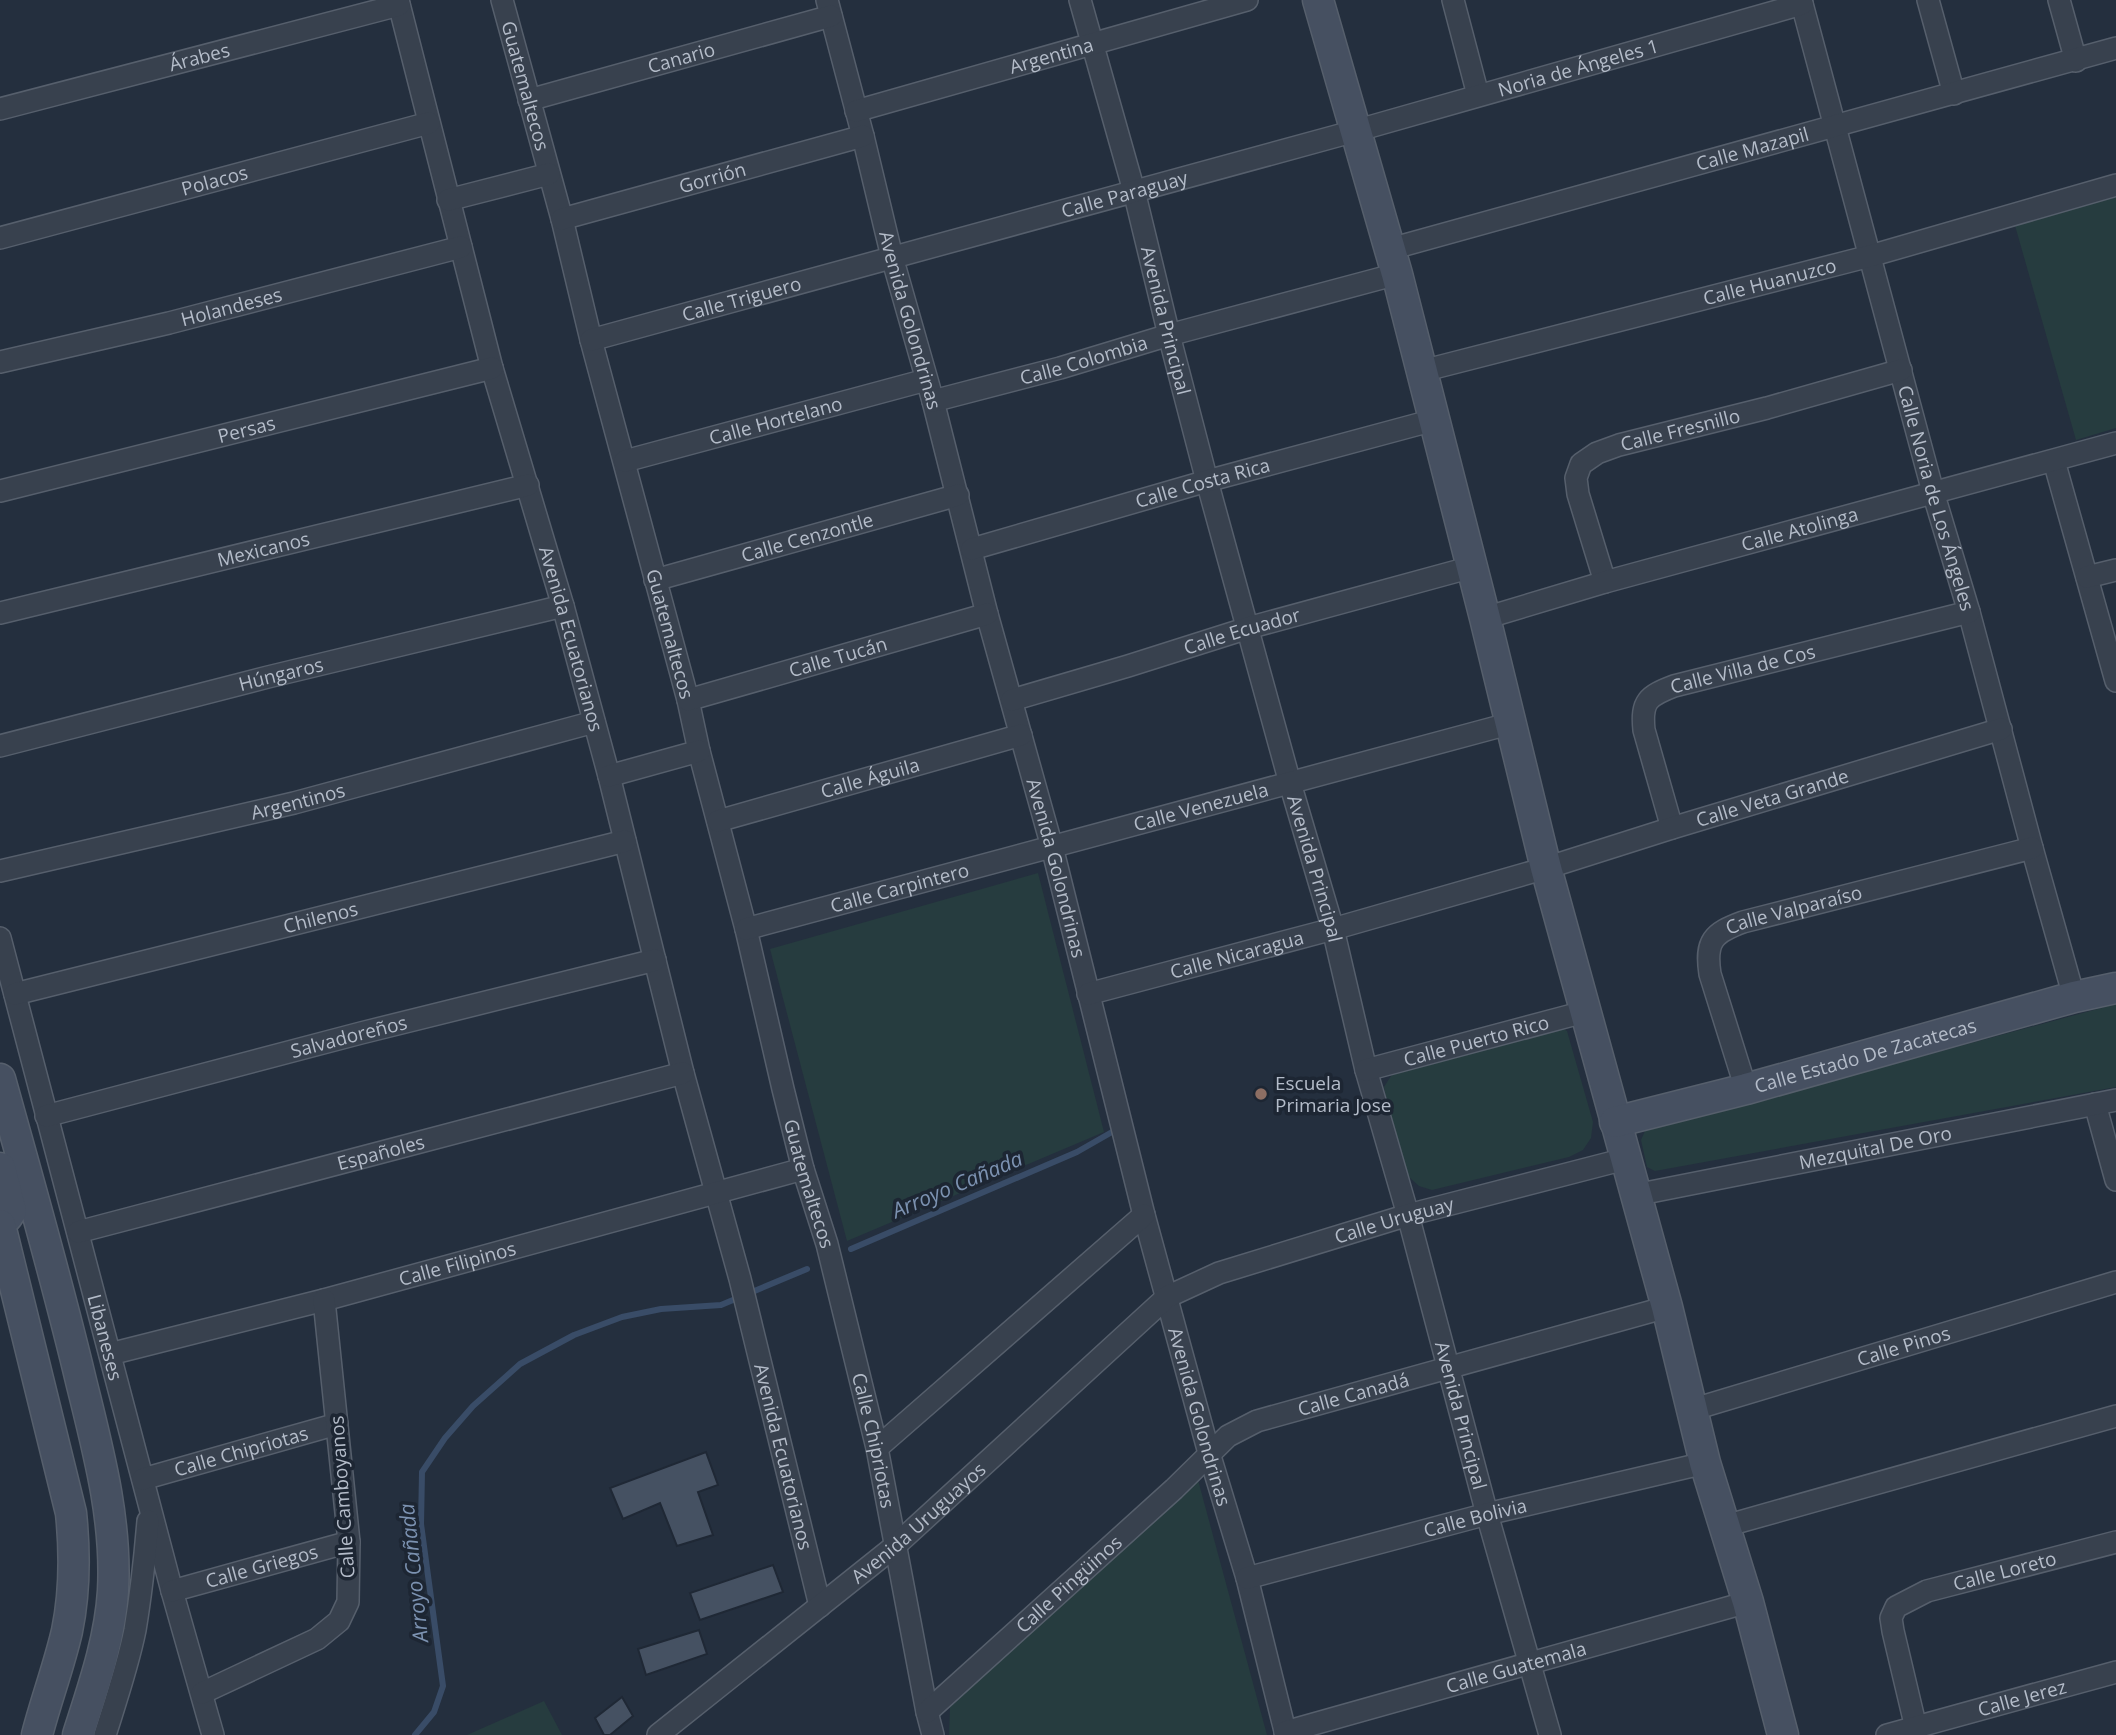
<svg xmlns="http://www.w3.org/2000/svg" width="2116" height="1735" font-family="'Open Sans',sans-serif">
<rect width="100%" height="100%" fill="#242f3e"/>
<g fill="#263c3f">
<path d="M2116 193V428L2076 440 2014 222Z"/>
<path d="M1038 873 1104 1132 847 1241 770 949Z"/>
<path d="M2116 1004V1087L1655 1171 1647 1167 1641 1140 1645 1131Z"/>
<path d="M1559 1027 1567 1031 1593 1122 1591 1138 1583 1150 1569 1157 1432 1190 1419 1186 1408 1176 1390 1118 1384 1087 1391 1076 1405 1067Z"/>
<path d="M1198 1480 1267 1735H949L950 1707 1060 1602Z"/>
<path d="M544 1701 562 1735H467Z"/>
</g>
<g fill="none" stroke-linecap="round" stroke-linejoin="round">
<g stroke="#394c67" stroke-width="6">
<path d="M851 1249 1077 1152 1112 1132"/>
<path d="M415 1735 434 1712 443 1686 421 1524 422 1472 445 1438 473 1406 520 1364 574 1335 622 1317 661 1309 721 1305 807 1269"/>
</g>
</g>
<g fill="#455162" stroke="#1f2835" stroke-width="2">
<path d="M706 1452 718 1485 698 1492 713 1535 677 1546 660 1503 623 1519 610 1488Z"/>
<path d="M773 1565 783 1592 700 1620 690 1593Z"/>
<path d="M699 1630 707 1654 646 1675 638 1649Z"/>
<path d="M622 1697 633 1716 610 1735H604L595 1718Z"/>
</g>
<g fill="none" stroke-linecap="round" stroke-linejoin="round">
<g stroke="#565f6c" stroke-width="24">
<g id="street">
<path id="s1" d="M398 0 492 368 563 606 609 776 683 1073 740 1279 820 1606"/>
<path id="s2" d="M502 0 562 219 591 340 688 700 699 751 746 929 783 1089 803 1169 827 1244 877 1448 927 1712 933 1735"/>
<path id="s3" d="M827 0 863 136 892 257 933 401 987 614 1052 847 1144 1215 1209 1453 1247 1578 1286 1735"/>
<path id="s4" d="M1080 0 1134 191 1169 335 1207 481 1290 783 1333 929 1366 1070 1408 1215 1487 1514 1550 1735"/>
<path d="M1453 0 1478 95"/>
<path id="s5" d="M1801 0 1933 492 1969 612 2032 848 2074 997"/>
<path d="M1928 0 1954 94"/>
<path d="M2059 0 2076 61"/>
<path id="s6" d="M529 100 831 16"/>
<path id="s7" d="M0 109 399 5"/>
<path id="s8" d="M856 111 1247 0"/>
<path d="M448 200 549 174"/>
<path id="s9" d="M562 219 863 136"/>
<path id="s10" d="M0 238 429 123"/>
<path id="s11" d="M1390 249 2116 48"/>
<path id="s12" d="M591 340 1355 131 1802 4"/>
<path id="s13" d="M0 362 169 323 461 247"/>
<path id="s14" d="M1422 371 1870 256 2116 185"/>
<path id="s15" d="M933 401 1060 368 1169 335 1397 274"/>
<path id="s16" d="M625 461 926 380"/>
<path d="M2054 461 2116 681"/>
<path id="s17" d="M0 491 492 368"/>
<path id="s18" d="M972 549 1207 481 1434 420"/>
<path d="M2087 577 2116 570"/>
<path id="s19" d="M655 580 958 495"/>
<path id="s20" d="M1605 582 1578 494 1576 478 1581 464 1597 453 1619 445 1767 408 1901 370"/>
<path id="s21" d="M0 613 528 485"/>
<path id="s22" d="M1485 618 1605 582 2116 443"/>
<path id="s23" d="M688 700 987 614"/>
<path id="s24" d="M1012 700 1128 666 1248 628 1472 567"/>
<path id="s25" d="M0 746 268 677 563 606"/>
<path d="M609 776 699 751"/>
<path id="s26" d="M718 821 1021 735"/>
<path id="s27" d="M1672 828 1644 730C1641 701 1648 696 1674 686L1969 612"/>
<path id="s28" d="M0 871 294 803 594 722"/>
<path id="s29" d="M746 929 1512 723"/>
<path id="s30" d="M0 938 172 1591 213 1735"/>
<path id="s31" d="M15 994 625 841"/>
<path id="s32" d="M1088 994 1333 929 1546 868 1672 828 2001 729"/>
<path id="s33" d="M1366 1070 1584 1012"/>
<path id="s34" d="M1746 1089 1710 974C1705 941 1713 933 1743 922L2032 848"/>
<path d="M2095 1104 2116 1180"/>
<path id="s35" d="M46 1116 361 1033 655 960"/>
<path id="s36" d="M1635 1195 2116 1100"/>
<path id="s37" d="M78 1232 683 1073"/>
<path id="s38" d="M110 1354 324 1300 803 1169"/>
<path id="s39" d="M1691 1410 2116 1282"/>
<path d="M877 1448 1144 1215"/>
<path id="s40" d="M143 1479 337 1424"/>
<path d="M1725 1526 2116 1416"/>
<path id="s41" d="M1247 1578 1487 1514 1705 1463"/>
<path id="s42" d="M172 1591 349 1542"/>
<path d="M202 1693 317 1639 339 1621 348 1602 349 1542 324 1300"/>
<path id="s43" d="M927 1712 1174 1489 1228 1436 1257 1421 1667 1307"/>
<path id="s44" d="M1916 1728 1893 1631 1891 1618 1896 1607 1927 1591 2116 1542"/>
<path id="s45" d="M1285 1732 1748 1602"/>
<path d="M105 1735C116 1700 128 1665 135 1630 141 1594 145 1557 148 1521"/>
<path id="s46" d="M658 1735 895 1546 1167 1297 1219 1273 1408 1215 1625 1159"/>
<path id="s47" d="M1887 1735 2116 1672"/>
</g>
</g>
<g stroke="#565f6c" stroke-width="33">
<g id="secondary">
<path d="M1318 0 1397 274 1485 618 1546 868 1667 1307 1705 1463 1748 1602 1783 1735"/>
<path d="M0 1079C28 1180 57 1280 81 1381 98 1450 117 1519 113 1591 110 1640 93 1688 78 1735"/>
<path id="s48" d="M1615 1122 1746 1089 2074 997 2116 988"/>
<path d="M0 1168 11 1211 7 1217 0 1221"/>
<path d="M0 1225 71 1513C75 1552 75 1592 67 1631 59 1666 46 1700 37 1735"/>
</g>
</g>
<use href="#street" stroke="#38414e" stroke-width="21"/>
<use href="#secondary" stroke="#465061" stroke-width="30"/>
</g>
<circle fill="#8d6e63" stroke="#1d2633" stroke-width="2.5" cx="1261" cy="1094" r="7"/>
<g text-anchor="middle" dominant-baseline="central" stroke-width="7" stroke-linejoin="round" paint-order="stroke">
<g font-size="19" fill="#b4bcc9" stroke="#1d2633">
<text stroke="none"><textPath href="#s8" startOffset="203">Argentina</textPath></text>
<text stroke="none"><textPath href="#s7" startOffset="206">Árabes</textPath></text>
<text stroke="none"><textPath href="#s6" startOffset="158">Canario</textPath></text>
<text stroke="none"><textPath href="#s12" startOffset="1024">Noria de Ángeles 1</textPath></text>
<text stroke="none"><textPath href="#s2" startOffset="89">Guatemaltecos</textPath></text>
<text stroke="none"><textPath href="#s11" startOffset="376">Calle Mazapil</textPath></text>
<text stroke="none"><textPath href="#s9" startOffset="156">Gorrión</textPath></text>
<text stroke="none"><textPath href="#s10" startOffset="222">Polacos</textPath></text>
<text stroke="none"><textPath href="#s12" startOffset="553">Calle Paraguay</textPath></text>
<text stroke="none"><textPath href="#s14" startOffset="359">Calle Huanuzco</textPath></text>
<text stroke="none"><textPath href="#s12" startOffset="156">Calle Triguero</textPath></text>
<text stroke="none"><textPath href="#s13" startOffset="238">Holandeses</textPath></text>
<text stroke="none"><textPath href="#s3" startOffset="331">Avenida Golondrinas</textPath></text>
<text stroke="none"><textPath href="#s4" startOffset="332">Avenida Principal</textPath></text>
<text stroke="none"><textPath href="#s15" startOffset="156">Calle Colombia</textPath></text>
<text stroke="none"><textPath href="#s16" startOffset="156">Calle Hortelano</textPath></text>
<text stroke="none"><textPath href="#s20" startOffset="229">Calle Fresnillo</textPath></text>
<text stroke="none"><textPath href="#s17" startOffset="254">Persas</textPath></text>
<text stroke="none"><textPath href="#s18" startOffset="240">Calle Costa Rica</textPath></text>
<text stroke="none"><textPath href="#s5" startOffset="516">Calle Noria de Los Ángeles</textPath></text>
<text stroke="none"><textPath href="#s22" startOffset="327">Calle Atolinga</textPath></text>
<text stroke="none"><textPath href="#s19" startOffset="158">Calle Cenzontle</textPath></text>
<text stroke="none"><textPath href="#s21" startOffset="271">Mexicanos</textPath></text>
<text stroke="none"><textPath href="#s24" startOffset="240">Calle Ecuador</textPath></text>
<text stroke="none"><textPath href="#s2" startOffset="656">Guatemaltecos</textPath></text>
<text stroke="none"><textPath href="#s1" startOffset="662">Avenida Ecuatorianos</textPath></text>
<text stroke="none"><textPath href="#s23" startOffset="156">Calle Tucán</textPath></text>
<text stroke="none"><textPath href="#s27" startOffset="233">Calle Villa de Cos</textPath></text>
<text stroke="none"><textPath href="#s25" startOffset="290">Húngaros</textPath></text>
<text stroke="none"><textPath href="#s26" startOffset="158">Calle Águila</textPath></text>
<text stroke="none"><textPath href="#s32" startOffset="712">Calle Veta Grande</textPath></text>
<text stroke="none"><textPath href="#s28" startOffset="306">Argentinos</textPath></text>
<text stroke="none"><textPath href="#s29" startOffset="471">Calle Venezuela</textPath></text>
<text stroke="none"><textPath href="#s3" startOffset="898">Avenida Golondrinas</textPath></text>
<text stroke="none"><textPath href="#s4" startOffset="900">Avenida Principal</textPath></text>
<text stroke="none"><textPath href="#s29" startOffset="159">Calle Carpintero</textPath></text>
<text stroke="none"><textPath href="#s34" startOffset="243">Calle Valparaíso</textPath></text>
<text stroke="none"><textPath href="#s31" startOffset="315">Chilenos</textPath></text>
<text stroke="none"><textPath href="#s32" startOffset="154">Calle Nicaragua</textPath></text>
<text stroke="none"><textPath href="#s35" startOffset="313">Salvadoreños</textPath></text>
<text stroke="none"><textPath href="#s33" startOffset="114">Calle Puerto Rico</textPath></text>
<text stroke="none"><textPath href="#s48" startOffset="259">Calle Estado De Zacatecas</textPath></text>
<text stroke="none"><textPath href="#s36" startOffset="245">Mezquital De Oro</textPath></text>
<text stroke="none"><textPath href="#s37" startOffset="313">Españoles</textPath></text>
<text stroke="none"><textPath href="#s2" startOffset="1223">Guatemaltecos</textPath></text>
<text stroke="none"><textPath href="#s46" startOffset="912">Calle Uruguay</textPath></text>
<text stroke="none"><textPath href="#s38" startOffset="359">Calle Filipinos</textPath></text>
<text stroke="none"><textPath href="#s30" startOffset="413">Libaneses</textPath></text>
<text stroke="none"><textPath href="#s39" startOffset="222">Calle Pinos</textPath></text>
<text stroke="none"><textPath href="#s43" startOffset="541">Calle Canadá</textPath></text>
<text stroke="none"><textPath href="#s4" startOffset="1466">Avenida Principal</textPath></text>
<text stroke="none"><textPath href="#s3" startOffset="1465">Avenida Golondrinas</textPath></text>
<text stroke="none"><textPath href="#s2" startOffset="1488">Calle Chipriotas</textPath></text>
<text stroke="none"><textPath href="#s40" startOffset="102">Calle Chipriotas</textPath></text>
<text stroke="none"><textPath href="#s1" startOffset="1507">Avenida Ecuatorianos</textPath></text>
<text transform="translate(342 1497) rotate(-94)">Calle Camboyanos</text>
<text stroke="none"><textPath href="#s41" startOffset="236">Calle Bolivia</textPath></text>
<text stroke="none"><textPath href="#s46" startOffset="336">Avenida Uruguayos</textPath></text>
<text stroke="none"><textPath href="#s42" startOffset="93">Calle Griegos</textPath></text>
<text stroke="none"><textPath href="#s44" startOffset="240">Calle Loreto</textPath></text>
<text stroke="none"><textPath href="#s43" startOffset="191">Calle Pingüinos</textPath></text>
<text stroke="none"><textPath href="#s45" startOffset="240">Calle Guatemala</textPath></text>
<text stroke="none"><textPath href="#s47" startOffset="140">Calle Jerez</textPath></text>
</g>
<g font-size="19" fill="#b4bcc9" stroke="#1d2633" text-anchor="start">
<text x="1275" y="1083">Escuela<tspan x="1275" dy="22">Primaria Jose</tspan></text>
</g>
<g font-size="21" font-style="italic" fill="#7c92b1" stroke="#1d2633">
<text transform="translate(957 1184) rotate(-23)">Arroyo Cañada</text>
<text transform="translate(413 1573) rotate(-96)">Arroyo Cañada</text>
</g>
</g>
</svg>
